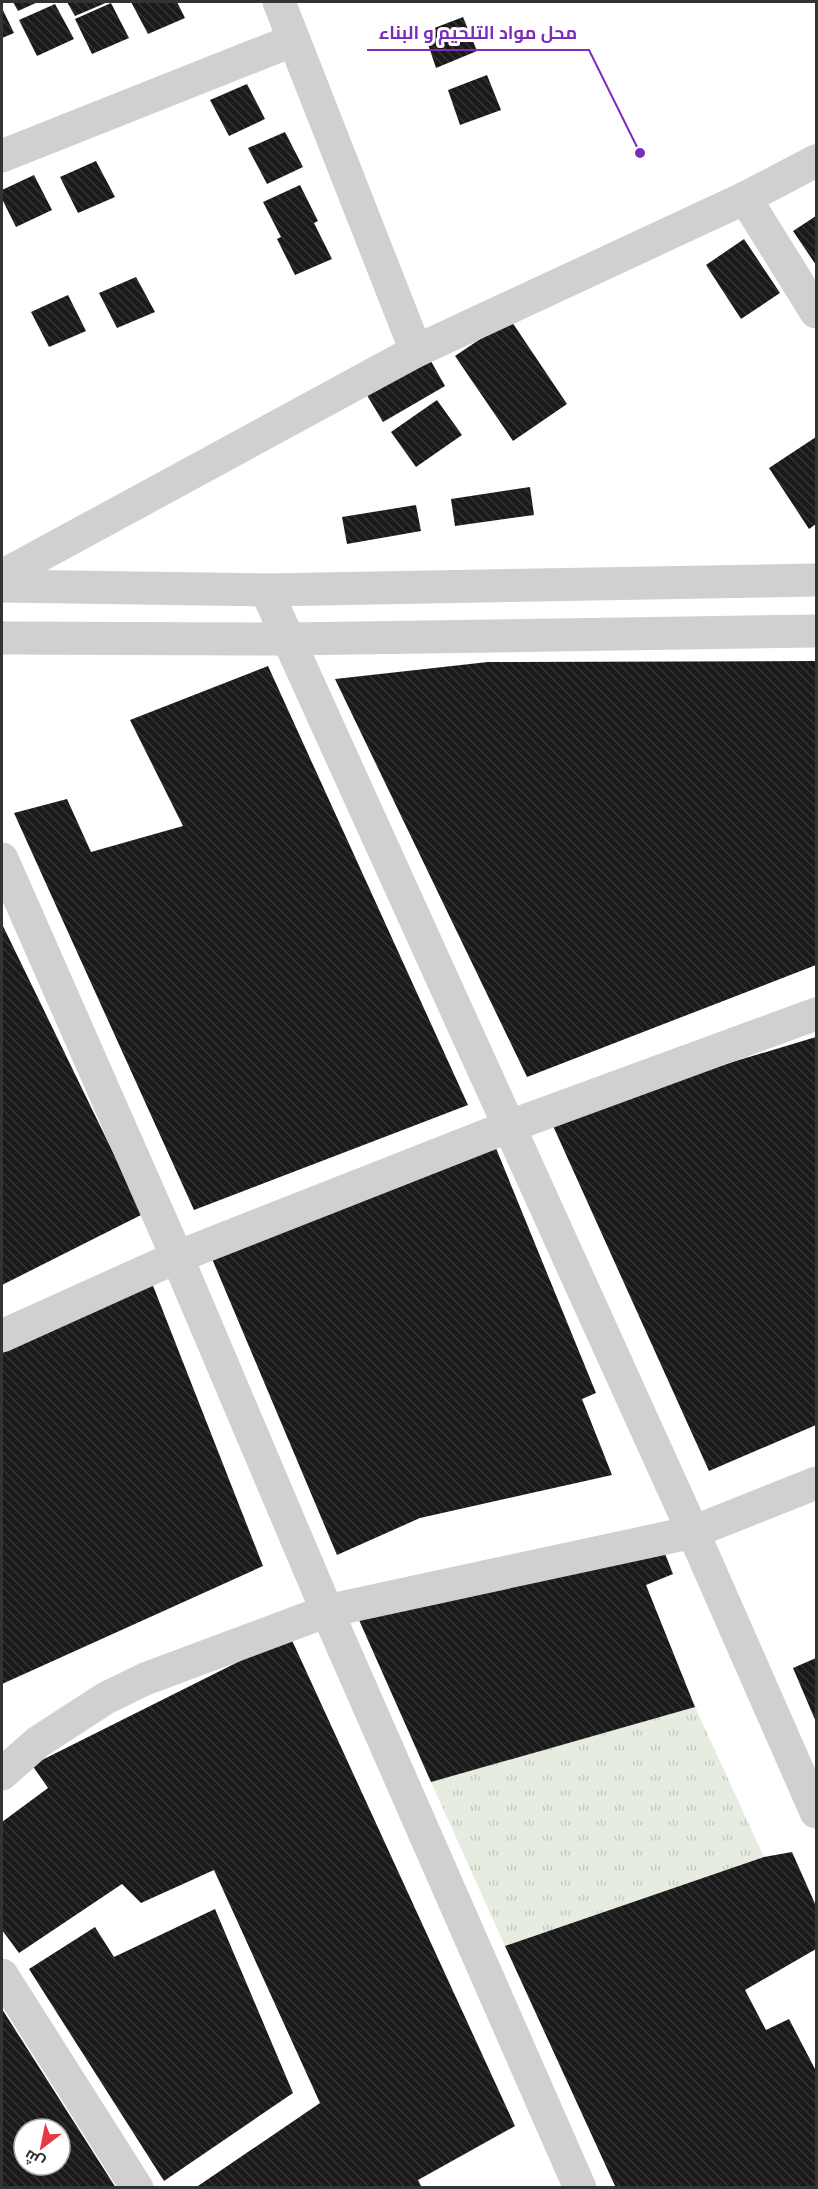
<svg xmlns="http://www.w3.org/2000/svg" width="818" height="2189" font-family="'Fira Sans',Cairo,sans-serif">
<defs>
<pattern id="grass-tufts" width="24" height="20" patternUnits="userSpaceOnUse" patternTransform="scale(1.5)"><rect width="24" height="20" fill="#e6ecdf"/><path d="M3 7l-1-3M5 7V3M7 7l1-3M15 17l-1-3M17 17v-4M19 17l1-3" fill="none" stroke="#c6cbc0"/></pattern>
<pattern id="building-back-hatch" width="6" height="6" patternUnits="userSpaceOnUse" patternTransform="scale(1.5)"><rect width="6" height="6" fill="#1a1a1a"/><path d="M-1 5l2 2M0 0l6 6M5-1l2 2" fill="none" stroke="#333"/></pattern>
</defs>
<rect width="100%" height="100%" fill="#fff"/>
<path fill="url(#grass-tufts)" d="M695 1707 764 1857 505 1946 431 1782Z"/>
<g fill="url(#building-back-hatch)" fill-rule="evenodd">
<path d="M13 2H38L18 11Z"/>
<path d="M67 2H108L75 16Z"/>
<path d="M131 2H177L185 18 148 34Z"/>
<path d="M111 3 129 38 92 54 75 19Z"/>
<path d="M55 4 74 39 37 56 19 20Z"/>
<path d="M2 8 14 33 2 38Z"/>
<path d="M463 17 477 51 436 68 424 32Z"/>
<path d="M487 75 501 110 460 125 448 90Z"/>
<path d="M247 84 265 119 229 136 210 100Z"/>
<path d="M285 132 303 167 267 184 248 148Z"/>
<path d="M96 161 115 197 78 213 60 177Z"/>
<path d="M34 175 52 210 16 227 2 199V190Z"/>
<path d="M300 185 318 221 314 223 332 259 295 275 277 239 281 237 263 202Z"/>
<path d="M816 216V265L793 231Z"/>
<path d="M744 239 780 293 741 319 706 265Z"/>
<path d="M136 277 155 312 117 328 99 293Z"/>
<path d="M68 295 86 331 49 347 31 312Z"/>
<path d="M510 319 567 404 513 441 455 356Z"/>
<path d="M428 356 445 386 383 422 365 392Z"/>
<path d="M437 400 462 435 416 467 391 432Z"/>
<path d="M816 437V524L809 529 769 468Z"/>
<path d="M530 487 534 515 455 526 451 499Z"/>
<path d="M416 505 421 531 347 544 342 517Z"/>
<path d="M816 661V965L527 1077 335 679 488 662Z"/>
<path d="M268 666 468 1105 194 1210 14 813 67 799 91 852 183 826 130 720Z"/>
<path d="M2 924 143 1214 2 1285Z"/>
<path d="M816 1037V1425L709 1471 549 1117Z"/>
<path d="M493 1141 596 1393 582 1399 612 1475 420 1518 337 1555 210 1254Z"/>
<path d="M150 1278 263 1566 2 1684V1347Z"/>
<path d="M664 1551 673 1574 646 1585 695 1707 431 1782 355 1611Z"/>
<path d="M290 1636 515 2126 418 2180 422 2188H195L320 2103 214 1870 141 1903 122 1884 19 1953 2 1930V1822L48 1788 32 1765Z"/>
<path d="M816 1658V1722L793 1668Z"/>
<path d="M792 1852 816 1906V1949L745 1990 766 2030 789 2019 816 2071V2188H616L505 1946 764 1857Z"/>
<path d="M215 1909 293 2093 164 2181 29 1969 95 1927 114 1957Z"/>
<path d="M2 2009 116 2188H2ZM24 2129H60V2165H24Z"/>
</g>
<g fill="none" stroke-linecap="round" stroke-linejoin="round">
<g stroke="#d0d0d0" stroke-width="33">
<path d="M279 2 416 351"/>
<path d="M2 156 294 40"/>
<path d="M745 198 816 312"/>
<path d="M2 576 416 351 745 198 816 161"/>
<path d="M2 586 266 590 816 580"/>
<path d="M266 590 693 1532 816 1812"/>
<path d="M2 638 288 639 816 631"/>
<path d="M2 859 177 1257 327 1611 580 2188"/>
<path d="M2 1336 177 1257 510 1126 816 1014"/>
<path d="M2 1774 38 1742 106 1698 145 1679 327 1611 693 1532 816 1483"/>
<path d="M2 1975 137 2188"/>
</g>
</g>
<path fill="none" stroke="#7b2cbf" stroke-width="2" d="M640 153L589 50H367"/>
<circle fill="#7b2cbf" stroke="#fff" stroke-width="2" cx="640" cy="153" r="6"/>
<g font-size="18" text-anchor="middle" font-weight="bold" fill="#7b2cbf" stroke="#fff" stroke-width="6" stroke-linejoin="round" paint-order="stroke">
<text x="478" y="39">محل مواد التلحيم و البناء</text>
</g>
<rect width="818" height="2189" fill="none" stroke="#333333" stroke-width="6"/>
<g transform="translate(42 2147) rotate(212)"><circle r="28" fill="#ffffff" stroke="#adadad" stroke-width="1.5"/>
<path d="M0-4.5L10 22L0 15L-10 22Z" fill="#e63946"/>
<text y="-9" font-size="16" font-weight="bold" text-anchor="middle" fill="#333333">ش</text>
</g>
</svg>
